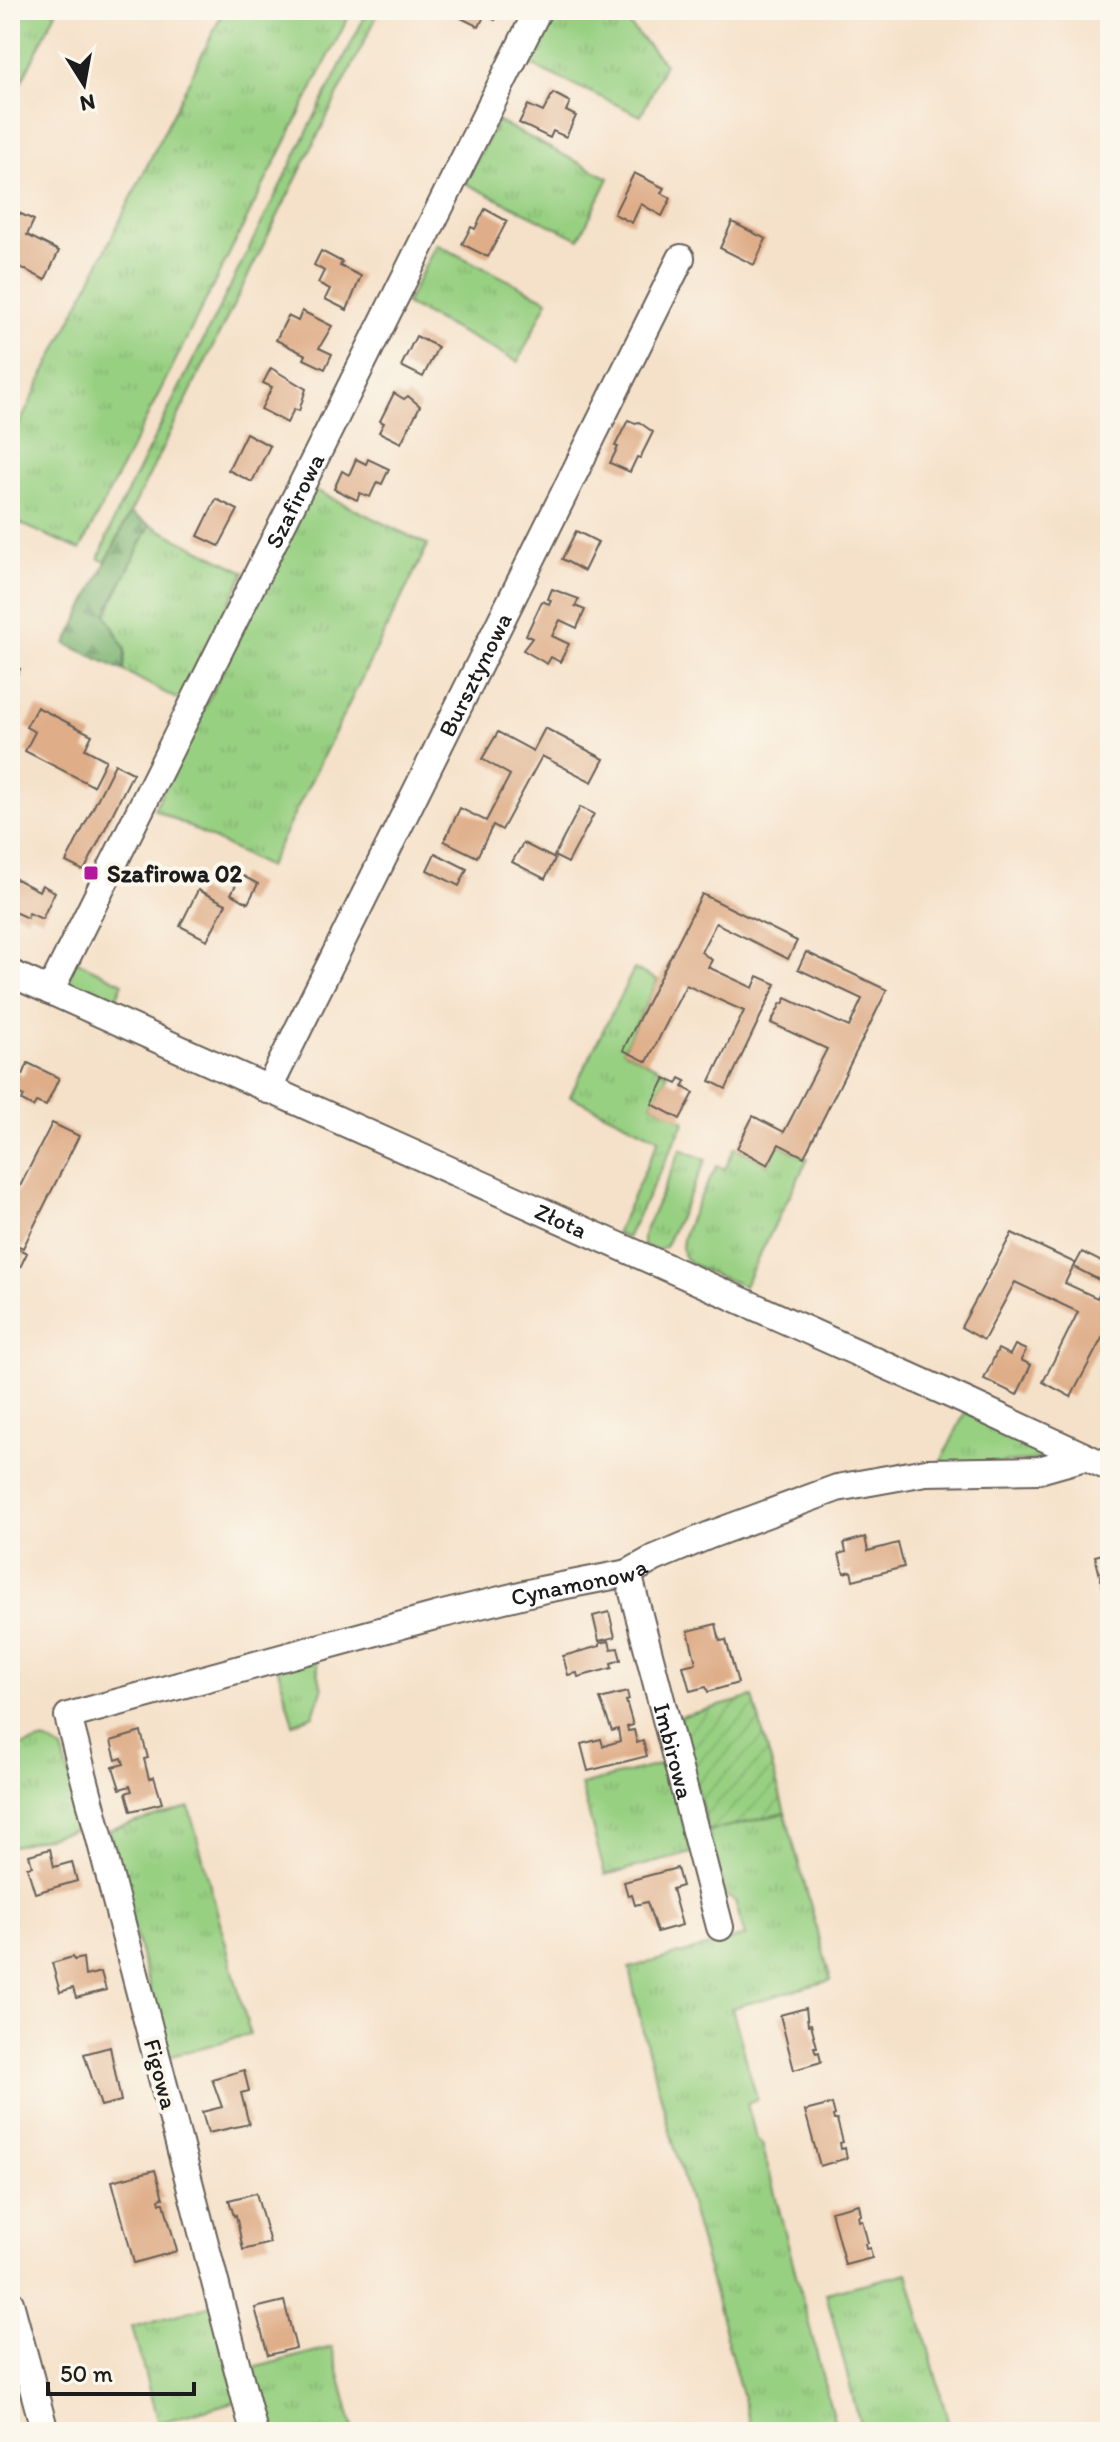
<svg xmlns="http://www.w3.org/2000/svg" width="1120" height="2442" font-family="Itim,sans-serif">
<defs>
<pattern id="grass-tufts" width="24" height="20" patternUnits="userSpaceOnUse" patternTransform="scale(2)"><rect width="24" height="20" fill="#98d082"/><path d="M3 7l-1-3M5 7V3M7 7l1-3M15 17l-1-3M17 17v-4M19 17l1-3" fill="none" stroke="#82b270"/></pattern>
<pattern id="forest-firs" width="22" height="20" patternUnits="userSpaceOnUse" patternTransform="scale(2)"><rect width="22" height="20" fill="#7ab270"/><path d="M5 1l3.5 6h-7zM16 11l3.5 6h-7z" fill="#63905b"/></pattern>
<pattern id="garden-furrows" width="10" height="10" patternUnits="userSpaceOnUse" patternTransform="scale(2)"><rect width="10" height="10" fill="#98d082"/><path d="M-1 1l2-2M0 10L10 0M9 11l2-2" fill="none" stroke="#82b270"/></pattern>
</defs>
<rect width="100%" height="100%" fill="#fbf7ec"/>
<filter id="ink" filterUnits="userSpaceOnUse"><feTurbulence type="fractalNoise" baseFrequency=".0125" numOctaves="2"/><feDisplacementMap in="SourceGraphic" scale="16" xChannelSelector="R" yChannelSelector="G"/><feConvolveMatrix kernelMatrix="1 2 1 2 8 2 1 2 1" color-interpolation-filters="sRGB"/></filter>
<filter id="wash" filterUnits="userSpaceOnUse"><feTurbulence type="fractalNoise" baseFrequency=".006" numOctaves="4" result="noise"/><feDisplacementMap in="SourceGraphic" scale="32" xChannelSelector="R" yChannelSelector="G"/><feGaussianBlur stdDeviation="1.8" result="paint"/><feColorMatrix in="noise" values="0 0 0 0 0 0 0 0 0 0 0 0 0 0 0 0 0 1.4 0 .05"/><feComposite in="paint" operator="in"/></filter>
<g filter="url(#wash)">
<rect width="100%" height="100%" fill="#f5e1c9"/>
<g fill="url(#grass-tufts)" stroke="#5a764f" stroke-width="2">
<path d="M10 10H57L10 105Z"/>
<path d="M224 10H352L80 550 10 519V443Z"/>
<path d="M368 10H380L106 562 99 559 114 519Z"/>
<path d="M549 10H616L665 64 641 116 525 62Z"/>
<path d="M497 121 609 178 579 239 465 183Z"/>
<path d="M436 244 548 300 518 362 406 304Z"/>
<path d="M313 489 428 545 268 867 154 809Z"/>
<path d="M150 525 245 572 180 701 124 671 125 649 106 615Z"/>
<path d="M74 960 123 983 112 1008 72 988 69 978Z"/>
<path d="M634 969 658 980 623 1050 668 1073 652 1104 685 1121 627 1238 616 1234 659 1139 570 1096Z"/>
<path d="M779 1144 808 1159 744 1286C730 1280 697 1270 686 1259 670 1243 708 1185 717 1166L725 1169 735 1147 768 1165Z"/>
<path d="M681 1149 706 1160 665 1247 658 1251 643 1245V1235Z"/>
<path d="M965 1412 1053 1452 1050 1459 938 1468Z"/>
<path d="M315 1655 322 1690 313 1715 293 1724 277 1666Z"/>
<path d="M45 1740 62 1750 84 1827 10 1847V1749Z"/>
<path d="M666 1763 692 1853 605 1875 581 1785Z"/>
<path d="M189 1807 250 2034 168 2057 108 1830Z"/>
<path d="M785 1813 831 1980 732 2008 757 2099 747 2103 756 2138 762 2144 837 2432H752L643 2031 629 1968 745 1936 735 1901 726 1896 708 1831Z"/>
<path d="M908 2273 951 2432H862L826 2293Z"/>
<path d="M212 2305 237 2401 158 2423 132 2327Z"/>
<path d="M332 2347 354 2432H270L253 2368Z"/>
</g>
<path fill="url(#forest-firs)" stroke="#4b6746" stroke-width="2" d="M130 513 150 525 106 614 125 649 124 671 66 644Z"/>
<path fill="url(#garden-furrows)" stroke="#5a764f" stroke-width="2" d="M753 1697 785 1813 708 1831 679 1717Z"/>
<g id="blocks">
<g fill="#dfad88">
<path d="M445 10H500L495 20 485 14 479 27Z"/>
<path d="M553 93 570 102 566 111 576 116 566 137 553 131 550 138 519 123 528 105 543 112Z"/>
<path d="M634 173 664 188 661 193 671 198 662 216 641 204 632 223 614 214Z"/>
<path d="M10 209 34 220 27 235 59 251 45 280 10 262Z"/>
<path d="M485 209 507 221 488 257 462 244 471 227 475 229Z"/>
<path d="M732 222 766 239 754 265 720 248Z"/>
<path d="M321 251 342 262 340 266 361 276 347 310 325 299 330 289 318 283 324 271 314 265Z"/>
<path d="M302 311 332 326 319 348 332 354 325 369 304 359 306 355 276 340 288 316 298 321Z"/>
<path d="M416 336 438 347 423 377 401 366Z"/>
<path d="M271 368 306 389 299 411 294 409 287 423 261 409 272 387 263 383Z"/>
<path d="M394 393 404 399 408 396 420 406 401 443 379 432 384 423 380 421Z"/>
<path d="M628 420 635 423 639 422 653 432 640 458 637 457 630 472 610 463 618 447 615 446Z"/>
<path d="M246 433 270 446 252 482 228 470Z"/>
<path d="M356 459 366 464 368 459 389 469 382 484 377 482 370 497 360 493 357 500 334 489 342 471 349 475Z"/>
<path d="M216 499 238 510 219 546 198 536Z"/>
<path d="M576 531 598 542 584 571 562 559Z"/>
<path d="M552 589 579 599 575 606 585 610 577 628 560 620 552 636 569 644 560 662 551 657 547 664 523 650 532 638 526 635 542 601 549 604 551 600 548 599Z"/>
<path d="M10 664 20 669 10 691Z"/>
<path d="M37 707 92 735 85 749 106 760 93 786 25 751 35 732 26 727Z"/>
<path d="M545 728 604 759 592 782 542 756 502 830 493 825 477 857 444 841 460 808 486 821 510 775 482 759 498 732 533 751Z"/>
<path d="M115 764 133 773 84 871 66 862Z"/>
<path d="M580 807 594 814 568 863 554 856Z"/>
<path d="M523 843 555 859 545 879 512 862Z"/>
<path d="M435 853 467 869 459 886 427 870Z"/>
<path d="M241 875 258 884 248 903 231 894Z"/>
<path d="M14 878 39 891 42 885 55 892 42 919 29 913 27 918 10 910V887Z"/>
<path d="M198 890 226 904 207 940 180 926Z"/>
<path d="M702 894 797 941 788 959 716 923 701 952 712 960 708 967 753 988 758 976 776 984 726 1089 710 1081 744 1011 686 985 647 1062 623 1050Z"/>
<path d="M806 952 887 990 804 1157 779 1144 768 1165 737 1148 753 1116 784 1132 827 1049 771 1023 781 1003 783 1004 786 998 849 1027 862 999 798 969Z"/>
<path d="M28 1063 59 1078 46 1106 36 1102 33 1107 22 1101 24 1096 15 1092 17 1086 11 1082 16 1072 23 1075Z"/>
<path d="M665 1078 677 1084 680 1078 686 1081 683 1087 694 1093 680 1119 652 1104Z"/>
<path d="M52 1123 79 1136 23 1248 10 1242V1206Z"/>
<path d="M1012 1233 1075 1263 1065 1283 1097 1298 1105 1283 1074 1267 1082 1252 1110 1266V1323L1071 1397 1043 1382 1078 1312 1015 1282 984 1340 961 1327Z"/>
<path d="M10 1245 27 1253 10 1288Z"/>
<path d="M1015 1345 1026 1350 1021 1360 1031 1365 1017 1395 984 1379 998 1349 1010 1355Z"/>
<path d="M865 1537 868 1551 898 1543 904 1567 853 1580 851 1571 844 1573 839 1554 846 1552 844 1543Z"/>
<path d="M1110 1552V1586L1103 1588 1095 1556Z"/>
<path d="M609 1612 615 1637 599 1641 593 1616Z"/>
<path d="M716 1624 720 1641 726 1640 738 1683 708 1692 706 1687 690 1691 683 1666 696 1663 688 1631Z"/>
<path d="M609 1641 611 1649 618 1648 621 1660 611 1663 612 1668 578 1677 577 1673 568 1675 563 1656 600 1646V1643Z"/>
<path d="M627 1692 629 1700 626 1701 633 1725 627 1727 628 1731 634 1730 637 1743 643 1741 647 1756 588 1771 581 1744 601 1739 603 1746 620 1741 618 1729 612 1731 600 1699Z"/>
<path d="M141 1732 148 1758 144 1759 149 1779 154 1777 162 1803 131 1811 126 1793 132 1791 130 1786 120 1789 113 1767 124 1764 122 1758 116 1760 111 1741Z"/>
<path d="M50 1849 54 1867 72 1862 77 1881 35 1893 27 1867 32 1866 29 1855Z"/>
<path d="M677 1868 682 1886 672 1889 682 1925 657 1932 647 1902 635 1905 632 1895 628 1896 624 1882Z"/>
<path d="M73 1957 74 1960 83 1958 85 1976 101 1972 106 1990 76 1998 73 1988 60 1992 52 1963Z"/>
<path d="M806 2008 808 2025 811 2024 817 2047H814L816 2053 819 2052 821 2062 794 2070 780 2015Z"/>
<path d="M110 2047 121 2101 101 2106 84 2054Z"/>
<path d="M244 2070 249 2091 241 2093 249 2124 208 2133 202 2112 222 2107 212 2079Z"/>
<path d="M832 2104 835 2115 833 2116 834 2120H837L843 2142 840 2143 841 2149 845 2148 847 2158 820 2166 805 2111Z"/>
<path d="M155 2170 163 2198 159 2199 160 2203H164L177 2251 134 2263 112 2181Z"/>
<path d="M256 2193 270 2243 243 2250 236 2215 234 2216 229 2200Z"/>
<path d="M859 2204 861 2215 858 2216 859 2221 862 2220 868 2243 865 2244 866 2249 870 2248 872 2258 845 2265 831 2211Z"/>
<path d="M284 2301 296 2348 268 2355 255 2308Z"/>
</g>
</g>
</g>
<g filter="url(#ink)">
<use href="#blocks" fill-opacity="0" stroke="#686159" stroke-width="2"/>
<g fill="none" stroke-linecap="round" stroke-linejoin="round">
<g stroke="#686159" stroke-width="30">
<g id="minor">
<path id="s1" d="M10 973 963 1400 1110 1468"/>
<path id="s2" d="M50 991 538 10"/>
<path id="s3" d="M268 1090 681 258"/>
<path id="s4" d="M628 1573 720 1927"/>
<path d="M10 2303 45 2432"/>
<path id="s5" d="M254 2432 68 1716 435 1616 541 1590 628 1573 655 1558 710 1535 837 1488 926 1472 1039 1470 1085 1457"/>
</g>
</g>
<use href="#minor" stroke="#fff" stroke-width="26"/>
</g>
</g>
<rect fill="#b5179e" stroke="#fbf7ec" stroke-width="3" x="83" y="865" width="16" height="16" rx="4"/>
<g text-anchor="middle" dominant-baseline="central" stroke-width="8" stroke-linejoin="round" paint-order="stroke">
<g font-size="24" fill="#1c1c1c" stroke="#fbf7ec">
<text stroke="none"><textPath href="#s2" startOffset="548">Szafirowa</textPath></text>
<text stroke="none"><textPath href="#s3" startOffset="464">Bursztynowa</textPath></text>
<text stroke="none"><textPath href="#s1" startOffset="604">Złota</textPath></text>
<text stroke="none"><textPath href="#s5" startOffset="1268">Cynamonowa</textPath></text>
<text stroke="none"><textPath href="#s4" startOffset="184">Imbirowa</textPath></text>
<text transform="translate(161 2074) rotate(75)">Figowa</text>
</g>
<g font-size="24" font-weight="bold" fill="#1c1c1c" stroke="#fbf7ec" text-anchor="start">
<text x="107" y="873">Szafirowa 02</text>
</g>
</g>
<rect width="1120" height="2442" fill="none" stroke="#fbf7ec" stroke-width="40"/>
<g transform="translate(84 84) rotate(169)" stroke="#fbf7ec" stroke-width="6" paint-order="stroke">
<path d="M0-6L14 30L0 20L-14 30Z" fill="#1c1c1c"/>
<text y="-12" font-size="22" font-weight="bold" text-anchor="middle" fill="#1c1c1c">N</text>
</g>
<path d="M48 2382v12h146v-12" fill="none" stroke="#1c1c1c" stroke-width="4"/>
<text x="60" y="2382" font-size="24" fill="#1c1c1c" stroke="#fbf7ec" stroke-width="6" paint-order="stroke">50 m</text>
</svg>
